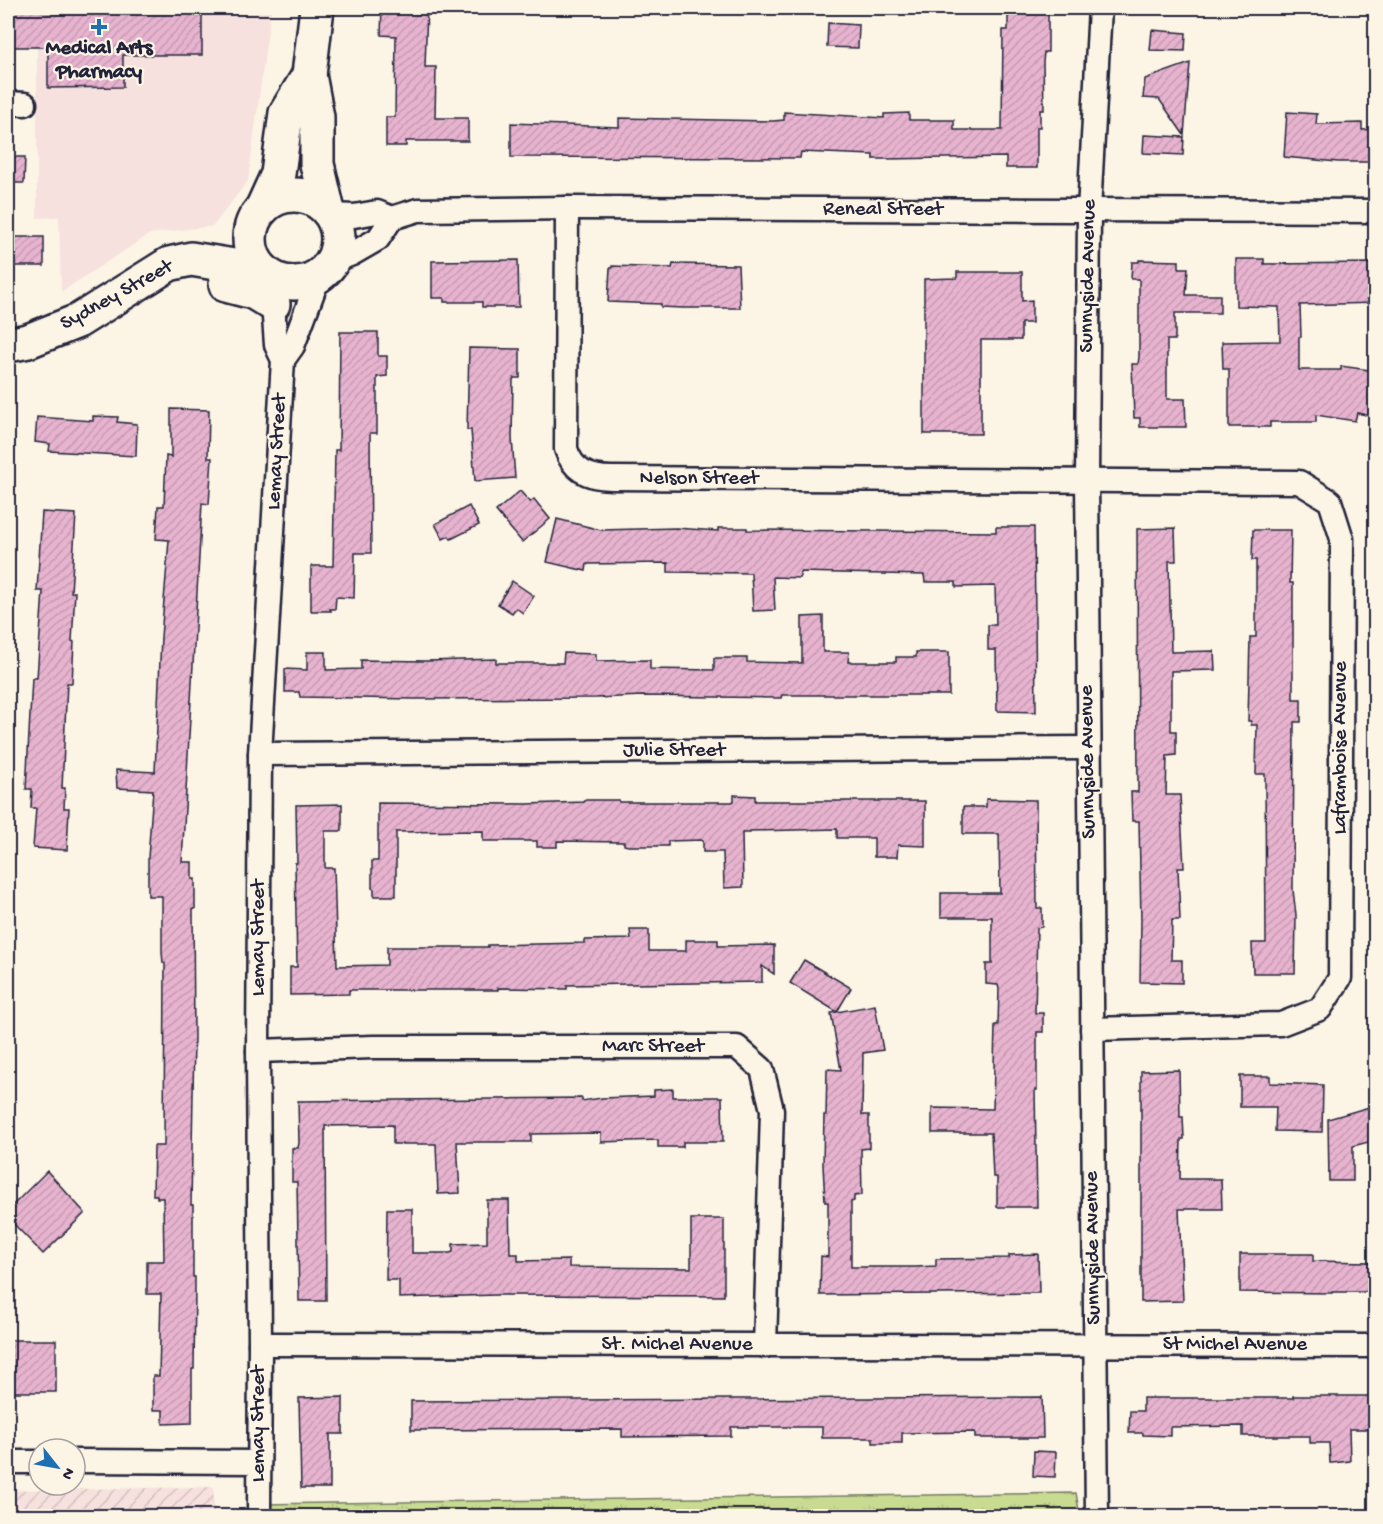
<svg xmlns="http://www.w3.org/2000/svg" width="1383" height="1524" font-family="'Gochi Hand',sans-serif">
<defs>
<pattern id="industrial-furrows" width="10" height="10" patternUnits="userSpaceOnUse" patternTransform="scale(1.5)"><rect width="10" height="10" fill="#f6e1de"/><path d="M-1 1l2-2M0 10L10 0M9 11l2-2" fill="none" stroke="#d3c1bf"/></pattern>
<pattern id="park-tufts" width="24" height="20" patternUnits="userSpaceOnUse" patternTransform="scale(1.5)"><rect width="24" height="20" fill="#c8db90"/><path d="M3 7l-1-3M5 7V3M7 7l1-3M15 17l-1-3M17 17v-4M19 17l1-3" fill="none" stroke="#acbc7d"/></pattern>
<pattern id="building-hatch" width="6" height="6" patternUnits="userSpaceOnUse" patternTransform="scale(1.5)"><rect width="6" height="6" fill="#e7b3cf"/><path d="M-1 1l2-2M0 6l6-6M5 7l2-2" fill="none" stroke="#c69ab3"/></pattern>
</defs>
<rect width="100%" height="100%" fill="#fcf5e5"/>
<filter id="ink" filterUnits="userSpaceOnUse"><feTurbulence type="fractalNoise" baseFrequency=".0167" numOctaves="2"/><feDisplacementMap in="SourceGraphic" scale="12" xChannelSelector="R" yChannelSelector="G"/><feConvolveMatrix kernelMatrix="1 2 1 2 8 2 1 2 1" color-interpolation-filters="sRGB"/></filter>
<g filter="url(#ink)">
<path fill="#f6e1de" d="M37 8H271L248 181 213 226 150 234 61 292 59 217 37 218Z"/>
<path fill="url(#industrial-furrows)" d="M214 1487V1516H8V1490Z"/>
<path fill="url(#park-tufts)" stroke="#757e66" stroke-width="1.5" d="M1076 1493 1080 1516H257V1504Z"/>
<g fill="url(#building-hatch)" stroke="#22223b" stroke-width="1.5">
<path d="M8 8H202V55H123V87L48 88V47H8Z"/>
<path d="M382 8H427L425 67H436L435 118H468V141H406V146H386V117H395L396 36 381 35Z"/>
<path d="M1008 8H1048V52H1044L1043 62 1044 110H1040V127H1037V168H1006V157L885 159H873V155L801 152 800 158 511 157V123L619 127V118L773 121 784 120V112L884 118V114L909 113V120H954V130H1002L1003 30H1008Z"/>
<path d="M828 23 859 25 858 48 827 47Z"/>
<path d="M1152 30 1186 33 1185 51 1150 50Z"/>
<path d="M1190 63 1184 135 1159 99 1143 98 1145 79Z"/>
<path d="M1287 112 1317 114 1316 124 1362 123V130L1376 129V162H1338L1284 157Z"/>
<path d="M1144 135 1184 137 1183 155 1143 153Z"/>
<path d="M8 157H25L24 183H8Z"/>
<rect x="8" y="237" width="36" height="29"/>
<path d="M1236 259H1264V264L1376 263V303L1300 305 1301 337H1299V370H1341V366L1376 371V389L1371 416 1357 413 1355 421 1316 415V422H1270V427H1229V369H1223L1222 342 1280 341 1279 307 1236 306Z"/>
<path d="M518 260 519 307H482V302H444V298H432V261Z"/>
<path d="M1139 260 1179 261V268H1188L1186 295H1220V313H1175V340H1167V399H1185L1186 427H1140V418H1134L1132 364H1138L1139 357V279H1131L1132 262H1139Z"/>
<path d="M673 264 738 265 740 308H683L661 307V304L608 302 610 268H612V266L672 268Z"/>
<path d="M957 272H1022V301L1032 300V323H1021V340H981V434H924V279L957 278Z"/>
<path d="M340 332H378V356H387V376L377 377V433H370L371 553H355L354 598 336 597 335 609H330L331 611H311V566H333L335 450H339Z"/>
<path d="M469 348 520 349V378H514L513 380 512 438 515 478 475 481 471 430H467Z"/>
<path d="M171 409 209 410 208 458H212L209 504 202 503 182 862H192V879H195V909H193L194 1038 191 1205H193V1277H195V1287L194 1369H192V1423L163 1424V1410H153V1376H159L161 1294H147V1261H164L163 1198H157V1195H153L154 1146H164L165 963H163L162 952V896H148V858L153 790 117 788 116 770 155 772 161 637 169 540 156 539 158 506H164L166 456 171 457Z"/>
<path d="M93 416 118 417 117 422 137 424 136 456 49 451 50 444 35 442 37 417 93 421Z"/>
<path d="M520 491 530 502 534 499 550 519 522 542 496 511Z"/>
<path d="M469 506 479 525 451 539 449 536 443 539 435 524Z"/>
<path d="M42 512 76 514 71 592H75L72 641 74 642 72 683H67L62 788H65L64 808H69L67 850 33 848 36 808H31L32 789H26L32 678H37L43 591H37Z"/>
<path d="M557 519 601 530 676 528 718 531V528H747V530L996 532V527H1034L1036 712 997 711 996 650H988V625H996L995 586 956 587V582H925L924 575 800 572V578L773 577 775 610 753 611 751 573 668 572V563L587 564 586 571 547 562Z"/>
<path d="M1175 528 1176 561H1169L1171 652 1214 651 1215 670 1171 671V731H1176V755L1167 756 1166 795H1180L1184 868H1178L1180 920H1172L1171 960H1182V983L1140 982 1141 920 1139 821H1132L1131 792H1138L1137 529Z"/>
<path d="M1253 530H1291L1290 583H1293V699H1301V722H1294L1293 890 1296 915 1295 973H1253L1252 943H1266L1265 774H1256L1257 725H1251V721H1248L1250 637H1256V560H1252Z"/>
<path d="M512 581 534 596 523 613 516 608 512 613 498 604Z"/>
<path d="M823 616V652H849L848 662H896V657H916V652H949V695H782L781 698 642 696 596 698 414 699 300 697 299 692H285V669L307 670V652H326V670L361 669V660L426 661 496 659V663H563L564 653 596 654V661L650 660V669L714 670V658H747V662L802 663V617Z"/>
<path d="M734 795 755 796V801H925V846L898 845 897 857H874V838H837V829L750 831V833H742L743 887 724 888 723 852H703V840L668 841V846H628L624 845V842L557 841V847H537V841H483V831L396 832V896H374V889L372 888V861H378V803L527 804 584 802V800H619V802H732L734 801Z"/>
<path d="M986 799 1036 800 1037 908H1042V927L1037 928 1035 1013H1043V1032H1037V1090H1035L1037 1207H997V1177H993L991 1133H932V1108L993 1109 995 1025H998L999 989 998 985 986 984V964H992V917H941V893H1000L999 834H963V807H986Z"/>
<path d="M342 804V831H325V868H334L337 966 387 965V947H488V945L584 943V940L631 939 630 930H649V951H686V940H718V946L774 945V974L762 966V982L567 985V989L498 988V990H349V994L290 995V967H297L295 863H297L296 805Z"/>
<path d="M804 960 851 988 837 1012 790 983Z"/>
<path d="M875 1005 883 1050 863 1053 862 1115H869V1148L861 1149 862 1195 854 1196V1201L851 1202V1267H916L936 1266V1259L1009 1258V1255L1038 1254 1039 1293 820 1295 821 1256 828 1257V1202H825L823 1165 824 1115H826L827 1069 841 1070 831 1013Z"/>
<path d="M1179 1070 1180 1117H1183L1184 1139H1181L1180 1179H1221L1222 1209H1179L1183 1301 1141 1302V1071Z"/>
<path d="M1240 1076H1270V1083L1323 1085 1322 1132 1275 1131 1276 1107H1240Z"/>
<path d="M673 1089V1097H722L723 1142H683V1147H658V1140L601 1142V1133L531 1134V1142H457L460 1193 438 1194 436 1144H393V1125L325 1126 326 1301H299L297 1182H292V1148H298L299 1143 298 1101 582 1098V1101L602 1098 654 1096V1090Z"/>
<path d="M1376 1105V1140L1353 1146V1181H1329L1328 1119Z"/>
<path d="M47 1171 85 1213 43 1254 8 1218V1210Z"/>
<path d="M487 1200H509L510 1254H518V1261L569 1260V1267L691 1268V1219H724V1296L496 1295 399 1298V1280H386L387 1209H412V1253H450L453 1252V1244L487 1243Z"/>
<path d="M1240 1254H1313V1261L1371 1262V1292H1332V1293L1240 1292Z"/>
<rect x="8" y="1340" width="48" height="52"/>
<path d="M1293 1396H1376V1429H1349L1350 1461 1332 1463H1330L1329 1443H1310V1436H1243V1426L1170 1427V1436L1143 1435V1433H1129L1130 1411H1143V1398H1293Z"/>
<path d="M343 1397V1434H330V1488H301L299 1398Z"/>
<path d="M1042 1397 1043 1438H975V1432L902 1433V1443H873V1438H822V1427H731V1436L622 1437V1429L411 1430V1401Z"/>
<path d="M1034 1451 1056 1452 1055 1477 1033 1476Z"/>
</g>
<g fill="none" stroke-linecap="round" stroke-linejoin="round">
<g stroke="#22223b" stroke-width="27">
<g id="street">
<path d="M8 103 25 104"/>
<path d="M567 208 566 449C573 471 589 478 611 478L1299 482 1330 501 1342 539 1340 978 1320 1009 1281 1024 1092 1029"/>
<path d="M331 215 354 216 377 212 392 218 418 210 567 208 1376 211"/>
<path d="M332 262 352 254 378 239 392 218"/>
<path d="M283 360 293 346 319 276"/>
<path d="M260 754 1088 748"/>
<path d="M258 1051 373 1047H737L762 1069 772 1110 765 1346"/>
<path d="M260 1344 1376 1346"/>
<path d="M75 1461 259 1462"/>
<path d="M8 1462H39"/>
<path d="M259 1516 260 1344 258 1051 260 754 283 360 276 345 272 290"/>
<path d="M1097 1516 1087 481 1089 211 1100 8"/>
</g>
</g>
<g stroke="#22223b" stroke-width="38">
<g id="secondary">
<path d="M317 8 309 75 317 117V164L328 211"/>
<circle cx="294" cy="239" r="44"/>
<path d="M262 209 278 174 286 113 309 75"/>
<path d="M226 285 253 292 273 304"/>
<path d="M8 345 28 341 78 321 169 264 191 259 264 271"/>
</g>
</g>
<use href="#street" stroke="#fcf5e5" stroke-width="22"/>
<use href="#secondary" stroke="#fcf5e5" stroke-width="33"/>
</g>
</g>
<path fill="#1f6fb2" stroke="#fcf5e5" stroke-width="2" d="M96 18h6v6h6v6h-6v6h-6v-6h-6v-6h6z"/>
<g text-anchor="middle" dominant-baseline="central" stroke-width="4.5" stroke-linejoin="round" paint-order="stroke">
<g font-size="21" font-weight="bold" fill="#22223b" stroke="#fcf5e5">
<text x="99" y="49">Medical Arts<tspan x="99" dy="24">Pharmacy</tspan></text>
</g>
<g font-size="21" fill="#22223b" stroke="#fcf5e5">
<text x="883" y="210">Reneal Street</text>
<text transform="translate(1089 276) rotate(-89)">Sunnyside Avenue</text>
<text transform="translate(117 296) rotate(-29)">Sydney Street</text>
<text transform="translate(278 452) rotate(-87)">Lemay Street</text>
<text x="699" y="479">Nelson Street</text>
<text transform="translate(1341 748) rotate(-90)">Laframboise Avenue</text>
<text x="674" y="751">Julie Street</text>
<text transform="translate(1089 762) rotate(-91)">Sunnyside Avenue</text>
<text transform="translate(259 938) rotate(-90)">Lemay Street</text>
<text x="653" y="1047">Marc Street</text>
<text transform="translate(1094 1248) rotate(-91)">Sunnyside Avenue</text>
<text x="677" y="1345">St. Michel Avenue</text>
<text x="1235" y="1345">St Michel Avenue</text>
<text transform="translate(259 1424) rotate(-90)">Lemay Street</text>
</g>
</g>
<rect width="1383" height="1524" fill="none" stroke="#fcf5e5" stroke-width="30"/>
<rect x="15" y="15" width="1353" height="1494" fill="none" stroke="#22223b" stroke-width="2" filter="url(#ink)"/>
<g transform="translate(57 1467) rotate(121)"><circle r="28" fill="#fcf5e5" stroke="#a5a1a1" stroke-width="1.5"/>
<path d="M0-4.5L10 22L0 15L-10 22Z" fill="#1f6fb2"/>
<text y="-9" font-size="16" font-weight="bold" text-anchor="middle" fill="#22223b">N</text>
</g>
</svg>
